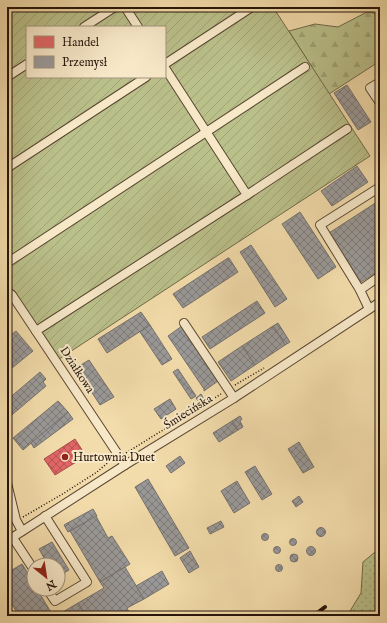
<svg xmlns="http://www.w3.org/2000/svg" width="387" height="623" font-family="'IM FELL English',serif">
<defs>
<pattern id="grass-dots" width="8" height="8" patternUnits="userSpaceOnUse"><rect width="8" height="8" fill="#bac08a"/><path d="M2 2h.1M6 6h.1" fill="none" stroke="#a0a476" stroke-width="1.8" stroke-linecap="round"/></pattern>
<pattern id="forest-firs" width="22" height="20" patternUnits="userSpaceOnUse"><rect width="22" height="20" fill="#bac08a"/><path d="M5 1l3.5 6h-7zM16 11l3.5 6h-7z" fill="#a0a476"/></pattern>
<pattern id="garden-furrows" width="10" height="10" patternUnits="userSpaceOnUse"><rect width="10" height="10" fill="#bac08a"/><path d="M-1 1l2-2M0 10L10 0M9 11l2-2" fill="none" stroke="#a0a476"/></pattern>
<pattern id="shops-cross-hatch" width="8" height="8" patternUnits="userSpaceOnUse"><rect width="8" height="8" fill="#e06666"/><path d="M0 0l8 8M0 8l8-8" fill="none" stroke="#b55352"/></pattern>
<pattern id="industry-cross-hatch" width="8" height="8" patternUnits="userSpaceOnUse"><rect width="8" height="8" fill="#999"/><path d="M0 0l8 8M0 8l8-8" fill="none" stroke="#7d7c7b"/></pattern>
</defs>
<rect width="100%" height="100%" fill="#f3dcab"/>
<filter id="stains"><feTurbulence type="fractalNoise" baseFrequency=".005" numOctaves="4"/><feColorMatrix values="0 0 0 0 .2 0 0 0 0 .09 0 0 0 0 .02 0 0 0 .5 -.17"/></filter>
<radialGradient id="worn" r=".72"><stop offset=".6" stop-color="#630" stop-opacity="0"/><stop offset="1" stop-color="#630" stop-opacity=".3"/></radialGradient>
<path fill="url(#grass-dots)" stroke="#706a4a" d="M380 548V614L378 616H347L361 593 363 562Z"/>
<path fill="url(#forest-firs)" stroke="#706a4a" d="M367 12 380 14V61L329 94 289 31 315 24 338 27Z"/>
<path fill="url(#garden-furrows)" stroke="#706a4a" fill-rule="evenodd" d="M7 7H273L370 156 56 361 7 291ZM27 27H165V77H27Z"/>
<path fill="url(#shops-cross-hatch)" stroke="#a84d4a" d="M75 439 86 456 55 475 44 459Z"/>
<g fill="url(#industry-cross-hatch)" stroke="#76716e">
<path d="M347 85 371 122 358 130 334 93Z"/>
<path d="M357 166 368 182 332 206 321 191Z"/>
<path d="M380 200V270L361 282 329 233Z"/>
<path d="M300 212 336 267 318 279 282 224Z"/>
<path d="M251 245 287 299 275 307 240 252Z"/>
<path d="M228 258H229L238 272 183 308 173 294Z"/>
<path d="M257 301 265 313 210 349 202 337Z"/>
<path d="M141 312 150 325 107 353 98 339Z"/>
<path d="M278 323 290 342 285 345 273 326Z"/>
<path d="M150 325 172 359 162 365 140 332Z"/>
<path d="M182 326 218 381 204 391V389L168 336Z"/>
<path d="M273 326 285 345 255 365 242 346Z"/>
<path d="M16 331 33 351 7 372V338Z"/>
<path d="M242 346 255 365 231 381 218 362Z"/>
<path d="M89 360 114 397 100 405 76 368Z"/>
<path d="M178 369 196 396 191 399 173 372Z"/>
<path d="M40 372 46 379 43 382 46 386 7 419V400Z"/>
<path d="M201 394 205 401 200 404 196 398Z"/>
<path d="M170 399 176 409 161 419 154 409Z"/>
<path d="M58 401 68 412 23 450 13 438Z"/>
<path d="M68 412 73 419 34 448 31 443Z"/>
<path d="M240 416 242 419 240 421 243 427 238 430 232 421Z"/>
<path d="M232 421 238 430 219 442 213 433Z"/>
<path d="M299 442 314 467 303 473 288 449Z"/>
<path d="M180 456 185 463 171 473 166 466Z"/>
<path d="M255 466 272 494 262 500 245 472Z"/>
<path d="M148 479 189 548 175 556 135 487Z"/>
<path d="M237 481 250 503 234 513 221 491Z"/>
<path d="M299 496 303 502 296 507 292 501Z"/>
<path d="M93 509 97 516 68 532 64 525Z"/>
<path d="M96 516 108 538 112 536 130 564 100 582 70 531Z"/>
<path d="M221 521 224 527 210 534 207 528Z"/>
<circle cx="321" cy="532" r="4.5"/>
<circle cx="265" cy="537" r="3.5"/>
<circle cx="293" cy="542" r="3.5"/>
<path d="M52 542 69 570 64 573 65 575 58 578V565H48L39 549Z"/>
<circle cx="277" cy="550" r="3.5"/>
<circle cx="311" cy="551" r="4.5"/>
<path d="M190 551 199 567 189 573 180 558Z"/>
<circle cx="294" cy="558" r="4"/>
<path d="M22 564 34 583V589H37L52 614 48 616H19L7 596V573Z"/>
<circle cx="279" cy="568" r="3.5"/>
<path d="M125 567 144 599 127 608 129 612 125 614 123 611 114 616H86L78 603 104 588 100 582Z"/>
<path d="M162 571 169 584 144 599 136 586Z"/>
<path d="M78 603 86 616H56Z"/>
</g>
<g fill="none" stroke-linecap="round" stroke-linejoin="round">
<g stroke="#594632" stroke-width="10">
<g id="minor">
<path d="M125 7 138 27"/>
<path d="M84 27 115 7"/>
<path d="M165 64 252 7"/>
<path d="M7 77 27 64"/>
<path d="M380 82 370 88 380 103"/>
<path d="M7 168 146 77"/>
<path d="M380 187 320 225 360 290 380 276"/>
<path d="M247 195 347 129"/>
<path d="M7 263 305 67"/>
<path d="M360 290 369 309"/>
<path d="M7 291 12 295 125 465"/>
<path d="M184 323 234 398"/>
<path d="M36 331 247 195 165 68"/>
<path d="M7 483 16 520 22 531"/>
<path d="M45 516 87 582 55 601 47 589"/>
<path d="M13 538 34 570"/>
<path d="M7 541 125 465 234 398 380 302"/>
</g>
</g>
<g stroke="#26140a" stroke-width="1.5" stroke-dasharray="1 2" stroke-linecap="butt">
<path d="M235 385 264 368"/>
<path d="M126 453 221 394"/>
<path d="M23 517 61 495 97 472 112 459"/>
</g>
<use href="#minor" stroke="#f7e8c8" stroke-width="8"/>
<g stroke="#26140a" stroke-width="4">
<path id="rail" d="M313 616 325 607"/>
</g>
<use href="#rail" stroke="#f7e8c8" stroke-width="2.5" stroke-dasharray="8" stroke-linecap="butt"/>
</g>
<circle fill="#8f2418" stroke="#f7e8c8" stroke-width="1.5" cx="65" cy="457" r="4"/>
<g text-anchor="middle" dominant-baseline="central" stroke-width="4" stroke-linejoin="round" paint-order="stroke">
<g font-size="12" fill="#26140a" stroke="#f7e8c8">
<text transform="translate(77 370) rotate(57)">Działkowa</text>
<text transform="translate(188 412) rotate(-32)">Śmiecińska</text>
</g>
<g font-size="12" fill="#26140a" stroke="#f7e8c8" text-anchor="start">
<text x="73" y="457">Hurtownia Duet</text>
</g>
</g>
<rect width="387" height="623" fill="none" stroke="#f3dcab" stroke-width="24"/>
<rect x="8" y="8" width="371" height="607" fill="none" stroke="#26140a" stroke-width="2"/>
<rect x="12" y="12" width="363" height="599" fill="none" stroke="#26140a"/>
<rect x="26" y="26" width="140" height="52" fill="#f7e8c8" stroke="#a3937c"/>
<rect x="34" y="36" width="20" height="12" fill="#e06666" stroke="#a3937c"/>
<text x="62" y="46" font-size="12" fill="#26140a">Handel</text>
<rect x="34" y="56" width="20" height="12" fill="#999999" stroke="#a3937c"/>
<text x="62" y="66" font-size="12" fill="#26140a">Przemysł</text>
<g transform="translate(46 577) rotate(150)"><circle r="19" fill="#f7e8c8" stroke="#a3937c"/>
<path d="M0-3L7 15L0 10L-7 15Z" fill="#8f2418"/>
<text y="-6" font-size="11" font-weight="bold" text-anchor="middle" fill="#26140a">N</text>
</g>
<rect width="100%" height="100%" filter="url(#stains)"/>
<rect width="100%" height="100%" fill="url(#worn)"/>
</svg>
